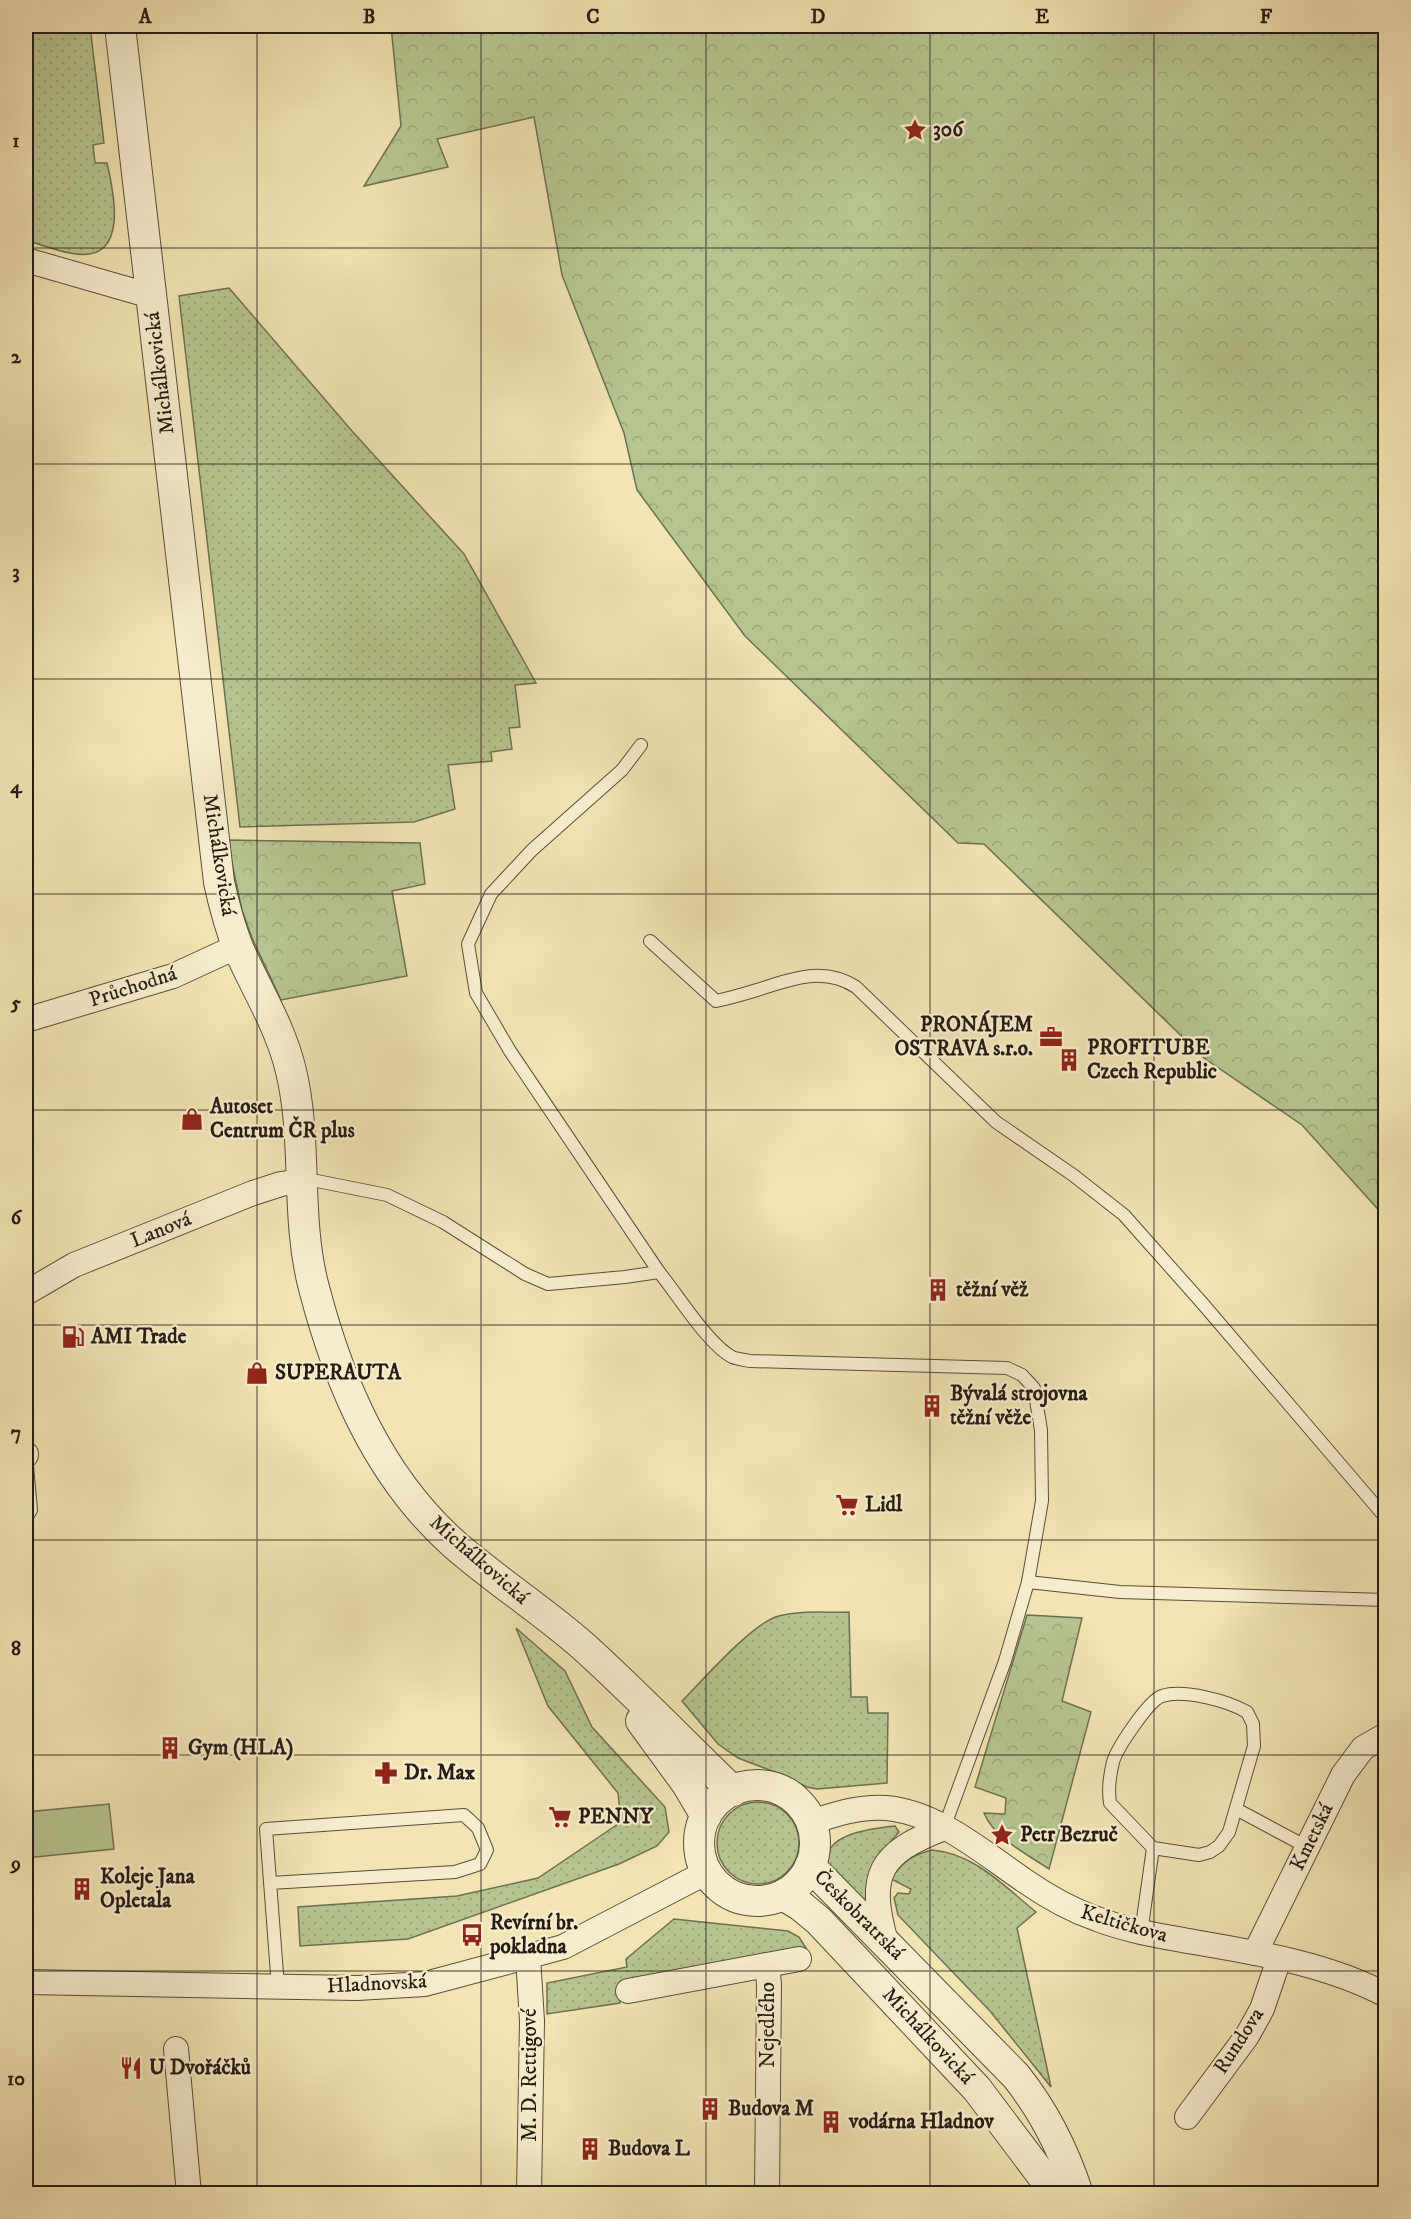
<svg xmlns="http://www.w3.org/2000/svg" width="1411" height="2219" font-family="'IM FELL DW Pica',serif">
<defs>
<pattern id="green-dots" width="8" height="8" patternUnits="userSpaceOnUse" patternTransform="scale(1.5)"><rect width="8" height="8" fill="#b6c590"/><path d="M2 2h.1M6 6h.1" fill="none" stroke="#9ca97b" stroke-width="1.8" stroke-linecap="round"/></pattern>
<pattern id="forest-crowns" width="20" height="18" patternUnits="userSpaceOnUse" patternTransform="scale(1.5)"><rect width="20" height="18" fill="#b6c590"/><path d="M2 6a3 3 0 1 1 6 0M12 15a3 3 0 1 1 6 0" fill="none" stroke="#9ca97b"/></pattern>
</defs>
<rect width="100%" height="100%" fill="#f2e4b3"/>
<filter id="stains"><feTurbulence type="fractalNoise" baseFrequency=".00333" numOctaves="4"/><feColorMatrix values="0 0 0 0 .2 0 0 0 0 .09 0 0 0 0 .02 0 0 0 .5 -.17"/></filter>
<radialGradient id="worn" r=".72"><stop offset=".6" stop-color="#630" stop-opacity="0"/><stop offset="1" stop-color="#630" stop-opacity=".3"/></radialGradient>
<g fill="url(#green-dots)" stroke="#6e7052" stroke-width="1.5">
<path d="M26 26H90L104 143 93 145 95 163H107C114 193 129 261 76 254 59 252 42 245 26 240Z"/>
<path d="M229 288 352 431 464 554 536 683 515 685 520 727 509 728 512 749 491 752 492 761 448 765 455 809 414 822 240 827 179 296Z"/>
<path d="M849 1612 851 1697H867L868 1713H888L887 1783 817 1789 807 1787 775 1772 738 1758 718 1744 682 1701C703 1680 753 1622 779 1616 802 1610 826 1613 849 1612Z"/>
<path d="M516 1628 565 1671 592 1727 665 1807 669 1832 657 1846 619 1864 408 1939 300 1946 298 1907 457 1896 538 1878 621 1822 618 1793 548 1706Z"/>
<circle cx="758" cy="1843" r="41"/>
<path d="M895 1826 899 1832 878 1857 870 1871 864 1907C855 1897 835 1880 830 1868 815 1834 875 1828 895 1826Z"/>
<path d="M932 1850C974 1853 1005 1887 1036 1912L1017 1928 1051 2087 990 2011 898 1915 894 1898 898 1893 909 1894 911 1889 891 1879C902 1862 912 1855 932 1850Z"/>
<path d="M674 1919 788 1931 799 1937 806 1948 618 1986 620 2003 547 2014V1983L627 1967 626 1959Z"/>
</g>
<g fill="url(#forest-crowns)" stroke="#6e7052" stroke-width="1.5">
<path d="M391 26H1385V1217L1302 1125 1204 1058 984 844 958 843 745 636 637 490 624 433 562 275 534 117 437 139 448 167 364 186 401 126Z"/>
<path d="M227 840 420 843 425 884 392 891 407 976 281 1000 252 938 242 910Z"/>
<path d="M1027 1615 1082 1618 1062 1701 1091 1712 1049 1869C1027 1854 994 1838 984 1813L1005 1814 1006 1798 975 1787Z"/>
</g>
<path fill="#b6c590" stroke="#6e7052" stroke-width="1.5" d="M109 1804 114 1849 26 1858V1812Z"/>
<g fill="none" stroke-linecap="round" stroke-linejoin="round">
<g stroke="#584e3b" stroke-width="14">
<g id="service">
<path d="M641 745 622 770 532 850 491 894 468 944 476 993 510 1051 659 1272"/>
<path d="M650 941 716 1001C730 998 744 994 757 990 792 979 823 966 856 987L996 1122 1073 1175 1124 1215 1203 1304 1386 1518"/>
<path d="M302 1181H317L387 1195 443 1222 525 1274 548 1284 625 1277 659 1272C678 1295 707 1343 732 1357 737 1359 745 1360 750 1361L1007 1368 1022 1375 1034 1388 1041 1430 1042 1501 1028 1582 1005 1661 944 1828"/>
<path d="M26 1518 31 1510 26 1455"/>
<path d="M1028 1582 1120 1592 1386 1600"/>
<path d="M1236 1809 1307 1847"/>
<path d="M270 1883 455 1872 480 1864 487 1850 478 1828 464 1815 266 1829 278 1987"/>
<path d="M1141 1933 1153 1848 1110 1803C1108 1790 1110 1774 1113 1762 1117 1748 1149 1700 1162 1696 1184 1689 1228 1701 1247 1712L1253 1724 1254 1746 1229 1832 1219 1846 1210 1852 1199 1855 1153 1848"/>
</g>
</g>
<g stroke="#584e3b" stroke-width="26">
<g id="minor">
<path d="M26 260 151 296"/>
<path d="M26 1020 173 976 238 946"/>
<path d="M26 1293 74 1265 253 1193 281 1184 301 1181"/>
<path d="M26 1454V1455"/>
<path d="M811 1822C836 1814 860 1806 886 1808 937 1812 985 1854 1025 1881 1048 1897 1071 1910 1097 1919 1128 1931 1161 1936 1194 1942 1258 1953 1327 1964 1386 1995"/>
<path d="M886 1942C867 1874 879 1853 944 1828"/>
<path d="M1255 1953 1343 1775 1363 1748 1386 1735"/>
<path d="M528 1957 532 2021 529 2194"/>
<path d="M767 1965 799 1959"/>
<path d="M26 1982 357 1988 425 1984 563 1947 707 1872"/>
<path d="M628 1991 767 1965 769 1984 767 2194"/>
<path d="M176 2049 189 2194"/>
<path d="M1187 2117 1247 2036 1262 2009 1279 1959"/>
</g>
</g>
<g stroke="#584e3b" stroke-width="32">
<g id="tertiary">
<path d="M120 26 219 882C224 905 230 928 239 950 257 990 281 1028 291 1071 308 1142 295 1217 314 1288 339 1384 379 1477 454 1544 495 1580 542 1610 583 1646 634 1692 683 1743 733 1791"/>
<path d="M641 1721 687 1784 706 1816"/>
<circle cx="757" cy="1843" r="58"/>
<path d="M810 1866 1016 2076C1044 2111 1064 2151 1078 2194"/>
<path d="M783 1895 801 1906 819 1921 977 2089 1056 2194"/>
</g>
</g>
<use href="#service" stroke="#f7edce" stroke-width="12"/>
<use href="#minor" stroke="#f7edce" stroke-width="24"/>
<use href="#tertiary" stroke="#f7edce" stroke-width="30"/>
</g>
<path fill="none" stroke="#251c13" stroke-width="1.5" stroke-opacity="0.55" d="M257 26V2194M481 26V2194M706 26V2194M930 26V2194M1154 26V2194M26 248H1386M26 464H1386M26 679H1386M26 894H1386M26 1110H1386M26 1325H1386M26 1540H1386M26 1755H1386M26 1971H1386"/>
<defs>
<g id="sight-bare" transform="scale(1.8)"><path d="M0-6L1.8-2.2L6-1.7L2.9 1.2L3.7 5.4L0 3.3L-3.7 5.4L-2.9 1.2L-6-1.7L-1.8-2.2Z" fill="#8f2418" stroke="#f7edce" stroke-width="2.5" paint-order="stroke"/></g>
<g id="office-bare" transform="scale(1.8)"><path d="M-6-3h4V-5.5h4V-3h4V5H-6ZM-1-4.5V-3h2v-1.5ZM-6 0V1H6V0Z" fill="#8f2418" stroke="#f7edce" stroke-width="2.5" paint-order="stroke"/></g>
<g id="building-bare" transform="scale(1.8)"><path d="M-4-6H4V6H1V3H-1V6H-4ZM-2.5-4.3h1.7v1.8h-1.7ZM.8-4.3h1.7v1.8H.8ZM-2.5-1h1.7V.8h-1.7ZM.8-1h1.7V.8H.8Z" fill="#8f2418" stroke="#f7edce" stroke-width="2.5" paint-order="stroke"/></g>
<g id="shop-bare" transform="scale(1.8)"><path d="M-5-2.5h2.3a2.7 3.5 0 0 1 5.4 0H5L5.5 6h-11ZM-1.5-2.5h3a1.5 2.3 0 0 0-3 0Z" fill="#8f2418" stroke="#f7edce" stroke-width="2.5" paint-order="stroke"/></g>
<g id="fuel-bare" transform="scale(1.8)"><path d="M-5.5-6h7V0h2V4h1.3V-2.5L3-4.5l.8-.8L6-3V5H2.5V1h-1V6h-7ZM-4.2-4.7v3.2H.2V-4.7Z" fill="#8f2418" stroke="#f7edce" stroke-width="2.5" paint-order="stroke"/></g>
<g id="supermarket-bare" transform="scale(1.8)"><path d="M-6-5.5h2.5l.6 2H6L4.5 2H-2.5L-4.4-4H-6ZM-1.5 3.2a1.3 1.3 0 1 0 .1 0ZM3 3.2a1.3 1.3 0 1 0 .1 0Z" fill="#8f2418" stroke="#f7edce" stroke-width="2.5" paint-order="stroke"/></g>
<g id="pharmacy-bare" transform="scale(1.8)"><path d="M-2-6h4v4h4v4h-4v4h-4v-4h-4v-4h4Z" fill="#8f2418" stroke="#f7edce" stroke-width="2.5" paint-order="stroke"/></g>
<g id="bus-bare" transform="scale(1.8)"><path d="M-5-6H5V4H4V6H2V4H-2V6H-4V4H-5ZM-3.5-4V0h7V-4ZM-3.5 1.2v1.5H-2V1.2ZM2 1.2v1.5H3.5V1.2Z" fill="#8f2418" stroke="#f7edce" stroke-width="2.5" paint-order="stroke"/></g>
<g id="restaurant-bare" transform="scale(1.8)"><path d="M-5-6h1v4h1v-4h1v4h1v-4h1v5L-1.5 .5V6h-2V.5L-5-1ZM5-6V6H3V1.5H1.5Q1.5-4 5-6Z" fill="#8f2418" stroke="#f7edce" stroke-width="2.5" paint-order="stroke"/></g>
</defs>
<g fill-rule="evenodd">
<use href="#sight-bare" x="915" y="130"/>
<use href="#office-bare" x="1051" y="1037"/>
<use href="#building-bare" x="1069" y="1060"/>
<use href="#shop-bare" x="192" y="1119"/>
<use href="#building-bare" x="938" y="1290"/>
<use href="#fuel-bare" x="73" y="1337"/>
<use href="#shop-bare" x="257" y="1373"/>
<use href="#building-bare" x="932" y="1406"/>
<use href="#supermarket-bare" x="847" y="1505"/>
<use href="#building-bare" x="170" y="1748"/>
<use href="#pharmacy-bare" x="386" y="1773"/>
<use href="#supermarket-bare" x="560" y="1817"/>
<use href="#sight-bare" x="1002" y="1835"/>
<use href="#building-bare" x="82" y="1889"/>
<use href="#bus-bare" x="472" y="1935"/>
<use href="#restaurant-bare" x="131" y="2068"/>
<use href="#building-bare" x="710" y="2109"/>
<use href="#building-bare" x="831" y="2122"/>
<use href="#building-bare" x="590" y="2149"/>
</g>
<g text-anchor="middle" dominant-baseline="central" stroke-width="4.5" stroke-linejoin="round" paint-order="stroke">
<g font-size="21" font-weight="bold" fill="#251c13" stroke="#f7edce" text-anchor="start">
<text x="933" y="130">306</text>
<text x="1033" y="1025" text-anchor="end">PRONÁJEM<tspan x="1033" dy="24">OSTRAVA s.r.o.</tspan></text>
<text x="1087" y="1048">PROFITUBE<tspan x="1087" dy="24">Czech Republic</tspan></text>
<text x="210" y="1107">Autoset<tspan x="210" dy="24">Centrum ČR plus</tspan></text>
<text x="956" y="1290">těžní věž</text>
<text x="91" y="1337">AMI Trade</text>
<text x="275" y="1373">SUPERAUTA</text>
<text x="950" y="1394">Bývalá strojovna<tspan x="950" dy="24">těžní věže</tspan></text>
<text x="865" y="1505">Lidl</text>
<text x="188" y="1748">Gym (HLA)</text>
<text x="404" y="1773">Dr. Max</text>
<text x="578" y="1817">PENNY</text>
<text x="1020" y="1835">Petr Bezruč</text>
<text x="100" y="1877">Koleje Jana<tspan x="100" dy="24">Opletala</tspan></text>
<text x="490" y="1923">Revírní br.<tspan x="490" dy="24">pokladna</tspan></text>
<text x="149" y="2068">U Dvořáčků</text>
<text x="728" y="2109">Budova M</text>
<text x="849" y="2122">vodárna Hladnov</text>
<text x="608" y="2149">Budova L</text>
</g>
<g font-size="21" fill="#251c13" stroke="#f7edce">
<text transform="translate(160 373) rotate(-97)">Michálkovická</text>
<text transform="translate(219 855) rotate(81)">Michálkovická</text>
<text transform="translate(133 987) rotate(-18)">Průchodná</text>
<text transform="translate(161 1230) rotate(-22)">Lanová</text>
<text transform="translate(479 1560) rotate(41)">Michálkovická</text>
<text transform="translate(1312 1837) rotate(-64)">Kmetská</text>
<text transform="translate(859 1915) rotate(45)">Českobratrská</text>
<text transform="translate(1124 1924) rotate(16)">Keltičkova</text>
<text transform="translate(377 1984) rotate(-3)">Hladnovská</text>
<text transform="translate(768 2025) rotate(-90)">Nejedlého</text>
<text transform="translate(928 2036) rotate(47)">Michálkovická</text>
<text transform="translate(1239 2041) rotate(-57)">Rundova</text>
<text transform="translate(530 2075) rotate(-90)">M. D. Rettigové</text>
</g>
</g>
<rect width="1411" height="2219" fill="none" stroke="#f2e4b3" stroke-width="66"/>
<rect x="33" y="33" width="1345" height="2153" fill="none" stroke="#251c13" stroke-width="2"/>
<g font-size="20" text-anchor="middle" font-weight="bold" fill="#251c13">
<text x="145" y="23">A</text>
<text x="369" y="23">B</text>
<text x="593" y="23">C</text>
<text x="818" y="23">D</text>
<text x="1042" y="23">E</text>
<text x="1266" y="23">F</text>
<text x="16" y="147">1</text>
<text x="16" y="363">2</text>
<text x="16" y="578">3</text>
<text x="16" y="793">4</text>
<text x="16" y="1009">5</text>
<text x="16" y="1224">6</text>
<text x="16" y="1439">7</text>
<text x="16" y="1655">8</text>
<text x="16" y="1870">9</text>
<text x="16" y="2085">10</text>
</g>
<rect width="100%" height="100%" filter="url(#stains)"/>
<rect width="100%" height="100%" fill="url(#worn)"/>
</svg>
